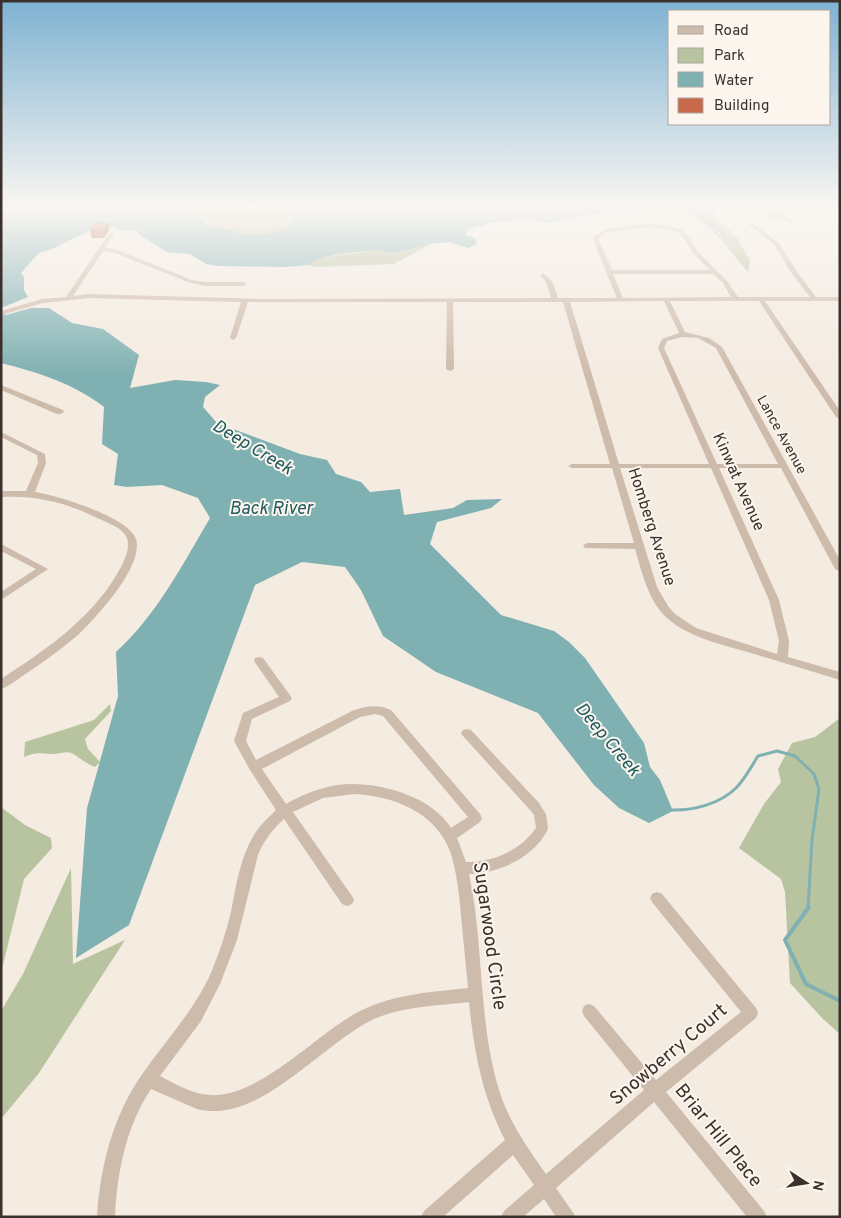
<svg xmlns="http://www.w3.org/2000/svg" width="841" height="1218" font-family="Overpass,sans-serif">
<rect width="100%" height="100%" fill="#f4ebe1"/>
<g fill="#b8c4a0">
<path d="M187 206H305V208L293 213 294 218C282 237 255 235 235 233L233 230C211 224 202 225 187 206Z"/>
<path d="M642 206H682L714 229 734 248 721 231 711 225 709 217 713 214 737 238 750 260 748 272C734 257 723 239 707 226 686 208 652 212 627 213V211L635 210Z"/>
<path d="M736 206H789L784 211 795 224 762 216 768 214 764 210Z"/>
<path d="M431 244 394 264 315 267 308 265 324 257 378 250 397 253Z"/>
<path d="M110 704 111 711 85 739 88 749 100 762 95 767C86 763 82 760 75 755 66 749 60 755 51 754 40 753 35 752 24 757L25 742 94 720Z"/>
<path d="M840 718V1034L823 1019 790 983 785 892 781 879 739 848 764 804 781 782 778 769 792 743 815 737Z"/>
<path d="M1 807 25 825 51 838 52 848 24 879 1 973Z"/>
<path d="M71 868 73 964 125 940 39 1073 1 1119V1011L23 974Z"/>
</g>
<g fill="#7fb0b2">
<path d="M26 206H187L197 218 202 219 206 224 233 230 235 233C254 235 285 237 295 217L292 213 305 206H323L350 211 387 206H642L635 210 600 213 550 223 535 220 498 221 469 229 465 235 475 238 477 244 468 248 449 242 431 244 396 253 378 250 347 253 324 257 308 265 285 267 217 266 206 264 190 254 167 252 138 234V231L117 230 115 227 93 229 52 249 39 253 21 273 24 277V290L28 297 1 308V209H14Z"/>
<path d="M682 206H712L714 214 709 217 710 223 721 230 733 248 720 233Z"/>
<path d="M31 308H49L72 323 103 329 139 355 130 388 175 380 206 382 220 385 205 397 203 407 217 423 300 454 327 460 336 474 361 482 370 492 400 489 404 515 453 508 467 500 502 499 491 508 437 522 430 544 501 615 554 631 569 642 585 658 644 743 650 767 660 780 673 811 649 823 619 808 594 785 538 713 436 672 383 636 361 590 345 567 302 562 255 585 129 925 76 958 87 808 118 696 116 652C156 616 183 564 210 518L198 498 162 485 127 487 114 485 118 454 102 444 104 407C75 384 37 372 1 363V313L6 315Z"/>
</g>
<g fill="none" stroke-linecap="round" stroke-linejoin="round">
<path stroke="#7fb0b2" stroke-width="3" d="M671 810C692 811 720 804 736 788 745 779 751 767 758 756L777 751 795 756 814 774 819 789 812 840 808 908"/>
<path stroke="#7fb0b2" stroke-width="4" d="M809 907 785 940 806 984 840 1001"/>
<g fill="#cdbbac" fill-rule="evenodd">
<path d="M751 222 778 242 798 273 816 297H840V301H765L840 411V419L836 417 759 301H670L685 332 709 338 722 347 840 560V572L835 569 781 468H719L779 600 789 641 788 657 840 672V680C810 671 781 662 751 653 724 645 689 638 667 618 648 601 642 572 635 549L585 548 583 546 585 544 588 543H634L612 468H572L568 466 572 464H610L563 302H453L454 369 450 371 446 369 447 302H248L236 338 233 340 230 338 241 302 89 298 43 303 1 315V311L42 299 66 297 109 233 111 232 114 234 105 248 115 249 192 280 204 282H244L247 284 244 286H204L188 282 112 252 103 251 73 296 89 294 263 299 551 298 546 282 540 275 543 273 552 281 558 298H617L593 240 594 236 607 229 649 223 680 229 687 235 698 252 727 281 738 297H810L792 274 774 244 749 225 748 224ZM649 227 676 231 683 237 694 254 710 270H612L599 240 600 237 608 232ZM613 274H713L723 283 731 297 623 298ZM664 301 679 333 662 339 658 348 709 464H619L570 302ZM682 337 698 338 716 348 778 464H717L664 348 667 341ZM620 468H711L769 600 779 641 777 654 696 628 675 614 668 606 657 587Z"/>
<path d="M1 385 63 410 64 412 60 414H57L1 390Z"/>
<path d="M1 432 45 454 46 463 35 492C56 495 129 517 136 539 144 566 97 616 79 634 63 648 45 661 27 673 19 678 10 686 1 689V679C47 649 96 616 122 565 126 557 131 545 126 536 120 526 103 521 93 516 64 502 34 495 1 497V491H26L38 463 37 455 1 437Z"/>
<path d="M1 544 48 569 1 600V592L36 569 1 551Z"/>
<path d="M259 657 263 658 292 698 290 701 252 719 246 741 256 760 352 711C366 706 377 704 391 710L480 814 482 818 480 822 457 838 466 862C493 862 520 851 536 828L534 815 531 811 463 736 461 733 463 730 467 729 471 730 539 803 546 814 548 829C534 858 499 873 469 874 485 948 477 1027 502 1099 512 1126 530 1151 546 1174L644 1090 584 1016 582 1011 584 1006 589 1004 594 1006 656 1080 741 1012 652 902 650 898 652 894 657 892 662 894 756 1008 758 1013 756 1018 666 1092 764 1211 767 1217H747L654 1102 556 1188 576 1217H556L544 1199 523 1217H501L504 1211 534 1185 513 1155 443 1217H421L424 1211 505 1140C482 1095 474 1052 469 1002 437 1006 402 1006 372 1020 321 1045 258 1125 197 1109L151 1089C126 1127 117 1172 115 1217H97C100 1167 113 1115 143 1073 166 1040 194 1011 211 973 219 953 226 933 231 912 236 886 240 858 254 835 260 825 268 818 276 810L250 770 234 741 243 713 279 697 254 661 255 658ZM375 714 383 716 468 817 451 828C431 795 374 780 337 785 320 788 301 795 286 804L262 769 360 717ZM354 794C394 796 435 812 450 851 457 872 459 894 461 915 463 940 466 964 468 988 431 992 394 994 360 1011 316 1033 254 1105 202 1094 187 1091 173 1083 160 1076L201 1021 220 984 237 940 258 855C264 840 272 830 284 819L342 904 347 906 352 904 354 900 352 896 293 812 323 798Z"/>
</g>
</g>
<path fill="#ac5a40" d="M108 223 109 231 103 238H92L90 231Z"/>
<path fill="#8c4a34" d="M108 223 109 231 103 238 102 230Z"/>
<path fill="#c8694b" stroke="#8c4a34" d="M95 223H108L102 230 90 231Z"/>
<linearGradient id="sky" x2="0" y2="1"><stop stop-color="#7eb2d2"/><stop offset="0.55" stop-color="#faf6f2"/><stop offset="1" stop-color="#faf6f2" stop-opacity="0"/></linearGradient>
<rect width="841" height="376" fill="url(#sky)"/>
<g text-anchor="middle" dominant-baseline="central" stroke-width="4" stroke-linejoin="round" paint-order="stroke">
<g font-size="14" fill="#3b302b" stroke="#fbf5ee">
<text transform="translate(781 435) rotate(61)">Lance Avenue</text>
</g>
<g font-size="16" fill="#3b302b" stroke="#fbf5ee">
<text transform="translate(738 482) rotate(66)">Kinwat Avenue</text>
<text transform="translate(651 527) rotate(72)">Homberg Avenue</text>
</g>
<g font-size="18" font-style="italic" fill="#1f5a5e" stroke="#fbf5ee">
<text transform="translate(252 448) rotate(31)">Deep Creek</text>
<text x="271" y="509">Back River</text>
<text transform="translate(607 740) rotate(50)">Deep Creek</text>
</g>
<g font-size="19" fill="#3b302b" stroke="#fbf5ee">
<text transform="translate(489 936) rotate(82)">Sugarwood Circle</text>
<text transform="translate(669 1055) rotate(-40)">Snowberry Court</text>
<text transform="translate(718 1136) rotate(51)">Briar Hill Place</text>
</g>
</g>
<rect width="841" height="1218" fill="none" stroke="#3b302b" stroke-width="5"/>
<rect x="668" y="10" width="162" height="115" fill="#fbf5ee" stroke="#aea6a0"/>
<rect x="678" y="26" width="25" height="8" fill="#cdbbac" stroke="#aea6a0"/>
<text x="714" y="35" font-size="15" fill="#3b302b">Road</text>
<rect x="678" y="48" width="25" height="15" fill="#b8c4a0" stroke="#aea6a0"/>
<text x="714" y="60" font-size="15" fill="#3b302b">Park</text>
<rect x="678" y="72" width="25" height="15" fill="#7fb0b2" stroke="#aea6a0"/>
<text x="714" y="85" font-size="15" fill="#3b302b">Water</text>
<rect x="678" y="98" width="25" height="15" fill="#c8694b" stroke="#aea6a0"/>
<text x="714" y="110" font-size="15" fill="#3b302b">Building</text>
<g transform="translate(806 1183) rotate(102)" stroke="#fbf5ee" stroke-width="4" paint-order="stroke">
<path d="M0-4L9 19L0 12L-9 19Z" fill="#3b302b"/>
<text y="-8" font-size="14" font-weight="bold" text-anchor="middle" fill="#3b302b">N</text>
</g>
</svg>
